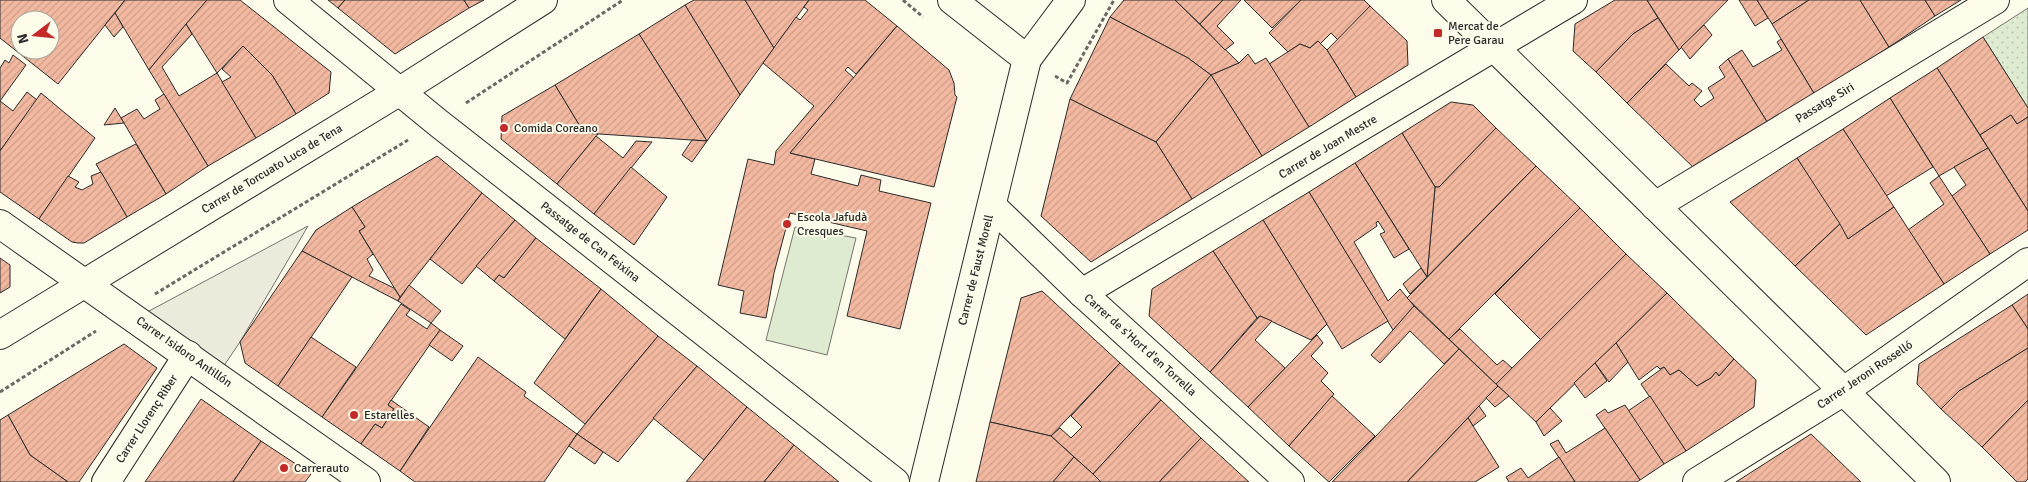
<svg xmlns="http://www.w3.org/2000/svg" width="2028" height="482" font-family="Signika,sans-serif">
<defs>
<pattern id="grass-dots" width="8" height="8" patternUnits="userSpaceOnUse" patternTransform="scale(1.25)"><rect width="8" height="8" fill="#deebd1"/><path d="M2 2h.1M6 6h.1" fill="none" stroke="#bfcab4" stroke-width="1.8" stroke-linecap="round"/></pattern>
<pattern id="building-hatch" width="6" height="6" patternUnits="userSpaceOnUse" patternTransform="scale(1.25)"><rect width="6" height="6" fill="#f2b8a0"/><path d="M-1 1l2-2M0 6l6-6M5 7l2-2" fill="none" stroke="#d09e8a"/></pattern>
</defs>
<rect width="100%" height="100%" fill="#fdfbea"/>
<path fill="url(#grass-dots)" stroke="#74746e" d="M2028 8V108L1983 37Z"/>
<path fill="#deebd1" stroke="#74746e" d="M795 227 856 238 827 355 766 340Z"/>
<path fill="#eceadb" stroke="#74746e" d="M308 226 240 342 217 376 136 318Z"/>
<g fill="url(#building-hatch)" stroke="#2b2b2b" fill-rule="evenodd">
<path d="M0 0H125L58 84 0 38ZM20 20H50V50H20Z"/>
<path d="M125 0H207L149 70 115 13Z"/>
<path d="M207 0H240L331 72 329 93 296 114 272 75 243 46 217 73 186 24Z"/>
<path d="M328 0H345L338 8Z"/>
<path d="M345 0H464L469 8 395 54 338 8Z"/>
<path d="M464 0H484L469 8Z"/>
<path d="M694 0H745L774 48 740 95 685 5Z"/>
<path d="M745 0H809L774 48Z"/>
<path d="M809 0H865L897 26 856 74 848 67 845 70 854 78 790 153 815 159 811 174 858 186 861 175 881 180 879 191 931 203 900 329 847 316 867 231 790 213 774 273 766 318 740 313 744 291 718 285 748 159 774 165 776 151 814 106 763 63 796 17 800 20 808 10 804 7Z"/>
<path d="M1124 0H1175L1239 63 1211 75 1188 58 1110 17Z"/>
<path d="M1175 0H1223L1200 24Z"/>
<path d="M1223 0H1241L1217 26 1234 43 1225 50 1200 24Z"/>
<path d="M1244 0H1301L1272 28Z"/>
<path d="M1301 0H1364L1370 6 1338 40 1331 33 1320 44 1318 41 1310 48 1300 44 1288 52 1269 33Z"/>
<path d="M1615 0H1647L1658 18 1633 34 1596 72 1573 51 1575 24Z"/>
<path d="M1647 0H1728L1679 50Z"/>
<path d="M1739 0H1757L1768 18 1755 26Z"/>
<path d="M1757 0H1809L1772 24Z"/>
<path d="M1809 0H1860L1889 47 1815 95 1772 24Z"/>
<path d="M1860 0H1925L1935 16 1889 47Z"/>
<path d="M1925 0H1961L1935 16Z"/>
<path d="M685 5 740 95 707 141 639 34Z"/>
<path d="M1370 6 1407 41 1408 65 1356 97 1327 50Z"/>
<path d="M115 13 123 27 114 37 105 25Z"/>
<path d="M1110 17 1188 58 1211 75 1156 142 1070 99Z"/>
<path d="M1658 18 1679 50 1627 103 1596 72 1633 34Z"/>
<path d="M186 24 192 34 162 67 179 96 217 73 256 138 208 166 149 70Z"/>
<path d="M1704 25 1712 35 1690 59 1681 47Z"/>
<path d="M897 26 949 70 954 83 955 95 957 97 934 187 790 153Z"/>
<path d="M639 34 707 141 584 133 555 85Z"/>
<path d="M1983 37 2028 108V117L2017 124 2011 115 1980 135 1937 68Z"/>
<path d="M1781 39 1815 95 1769 125 1728 59 1742 50 1753 67 1782 50 1777 42Z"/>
<path d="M1318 41 1327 50 1356 97 1309 127 1269 64 1300 44 1310 48Z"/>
<path d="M243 46 272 75 296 114 256 138 222 82 231 77 222 69Z"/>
<path d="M1248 54 1255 64 1266 58 1309 127 1262 156 1211 75 1239 63Z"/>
<path d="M13 55 26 65 0 101 13 111 27 92 37 100 0 151V68L5 60 9 63Z"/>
<path d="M1728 59 1769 125 1697 171 1627 103 1666 64 1689 86 1692 83 1702 91 1694 100 1701 107 1714 98 1708 88 1725 77 1719 67Z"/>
<path d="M1937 68 1988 148 1939 176 1890 98Z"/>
<path d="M1211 75 1262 156 1192 199 1156 142Z"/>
<path d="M555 85 584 133 598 134 557 184 501 139 502 116Z"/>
<path d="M41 93 95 138 39 219 0 192V151Z"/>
<path d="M164 94 208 166 166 194 121 118 137 109 144 119 160 109 155 100Z"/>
<path d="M1890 98 1933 167 1886 196 1843 129Z"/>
<path d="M1070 99 1156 142 1192 199 1091 262 1041 216Z"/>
<path d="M1451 102 1473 105 1496 128 1439 187H1435L1402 133Z"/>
<path d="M115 108 124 123 104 125Z"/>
<path d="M2011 115 2017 124 2028 117V211L1980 135Z"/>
<path d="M1496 128 1536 166 1427 277 1435 187H1439Z"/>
<path d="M1843 129 1894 207 1848 239 1797 158Z"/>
<path d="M1402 133 1435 187 1427 277 1355 163Z"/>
<path d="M596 136 623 158 636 141 652 142 594 214 557 184Z"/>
<path d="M692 140 707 141 692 162 682 155Z"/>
<path d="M136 144 166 194 127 217 96 164Z"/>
<path d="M1988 148 2028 211V230L1990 254 1952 196 1966 185 1954 167Z"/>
<path d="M437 156 482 193 400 297 359 231 365 227 352 207Z"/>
<path d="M1797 158 1840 224 1795 266 1730 202Z"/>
<path d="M1355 163 1409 249 1394 258 1380 234 1385 232 1378 221 1376 223 1377 226 1354 242 1388 301 1400 289 1414 306 1393 330 1309 192Z"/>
<path d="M1536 166 1580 208 1449 339 1407 298Z"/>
<path d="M631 167 667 197 634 245 594 214Z"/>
<path d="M101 172 127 217 84 243H78L72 242 39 219 68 176 79 182 75 187 82 190 93 184 91 176Z"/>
<path d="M1939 176 1990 254 1944 284 1908 230 1944 204 1930 183Z"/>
<path d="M1309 192 1388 321 1342 349 1263 220Z"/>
<path d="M482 193 515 220 462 284 430 259Z"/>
<path d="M352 207 365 227 359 231 373 254 367 259 373 270 369 276 394 288 400 297 398 301 302 251 316 230Z"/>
<path d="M1894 207 1944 284 1866 335 1795 266 1840 224 1848 239Z"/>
<path d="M1580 208 1626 254 1541 340 1495 294Z"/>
<path d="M515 220 536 238 504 278 499 275 494 281 476 266Z"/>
<path d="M1263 220 1327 324 1311 340 1260 316 1257 318 1213 251Z"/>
<path d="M536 238 601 289 565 339 494 281 499 275 504 278Z"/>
<path d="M302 251 352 277 278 386 245 363 240 342Z"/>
<path d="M1213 251 1257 318 1210 372 1149 316 1152 289Z"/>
<path d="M1626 254 1667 293 1536 422 1496 384Z"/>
<path d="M0 258 10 265V287L0 293Z"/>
<path d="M1421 268 1427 277 1410 294 1403 284Z"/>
<path d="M409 285 441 311 431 323 398 301Z"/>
<path d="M601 289 658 336 585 424 534 383Z"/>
<path d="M1042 291 1120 363 1051 436 990 422 1021 298Z"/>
<path d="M1667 293 1734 359 1719 376 1716 372 1711 378 1697 386 1679 370 1670 375 1664 367 1660 369 1657 366 1639 380 1616 343Z"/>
<path d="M2028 294V329L2012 305Z"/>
<path d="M401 304 410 310 406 315 427 329 431 323 440 330 388 405 394 409 382 428 375 424 361 444 322 417Z"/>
<path d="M2012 305 2028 329V348L1959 391 1941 409 1917 384 1919 364Z"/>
<path d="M1414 306 1459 349 1444 364 1410 331 1380 363 1371 355Z"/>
<path d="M1260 316 1272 321 1255 340 1285 368 1248 407 1210 372Z"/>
<path d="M1460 329 1497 365 1503 360 1512 368 1496 384 1449 339Z"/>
<path d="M440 330 463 346 452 361 429 345Z"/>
<path d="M1317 335 1323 343 1311 356 1328 373 1321 381 1334 394 1289 446 1248 407Z"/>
<path d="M658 336 697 366 618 462 577 434Z"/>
<path d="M311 337 356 367 322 417 278 386Z"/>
<path d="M1616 343 1628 362 1609 382 1595 363Z"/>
<path d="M124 344 157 368 79 482H68L30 455 8 415Z"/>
<path d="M2028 348V400L1982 447 1941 409 1959 391Z"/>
<path d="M1459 349 1498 386 1407 482H1332Z"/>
<path d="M478 357 526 392 524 396 577 434 544 482H415L400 471Z"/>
<path d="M1734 359 1756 380 1754 407 1686 451 1641 384 1664 367 1670 375 1679 370 1697 386 1711 378 1716 372 1719 376Z"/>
<path d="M1120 363 1161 400 1093 474 1051 436 1060 428 1071 438 1082 427 1071 416Z"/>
<path d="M1595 363 1607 381 1585 398 1574 383Z"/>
<path d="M697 366 747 407 704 460 653 418Z"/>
<path d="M1498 386 1509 396 1495 407 1486 398Z"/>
<path d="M1332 396 1375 436 1329 482 1289 446Z"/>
<path d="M1650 396 1686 451 1664 464 1628 411Z"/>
<path d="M201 399 261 441 233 482H145Z"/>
<path d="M391 400 429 427 400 471 361 444 375 424 382 428 394 409 388 405Z"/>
<path d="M1161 400 1201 438 1159 482H1101L1093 474Z"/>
<path d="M2028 400V479L2025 482H2017L1982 447Z"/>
<path d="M1625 405 1664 464 1640 480 1596 415 1605 409 1608 413Z"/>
<path d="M1479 406 1486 416 1473 426 1468 418Z"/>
<path d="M747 407 794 445 764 482H686Z"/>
<path d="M1550 408 1562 421 1544 436 1536 422Z"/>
<path d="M8 415 30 455 68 482H0V420Z"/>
<path d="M1468 418 1499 467 1475 482H1407Z"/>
<path d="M990 422 1051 436 1074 457 1053 482H976Z"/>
<path d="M1605 428 1640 480 1637 482H1575L1550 444 1558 440 1566 453Z"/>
<path d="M577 434 603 452 595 464 569 446Z"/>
<path d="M1811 434 1861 482H1736Z"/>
<path d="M1201 438 1249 482H1159Z"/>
<path d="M261 441 311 474 305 482H233Z"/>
<path d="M794 445 839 482H764Z"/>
<path d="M1074 457 1093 474 1101 482H1053Z"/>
<path d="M1559 457 1575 482H1509L1506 477 1521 468 1528 478Z"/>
</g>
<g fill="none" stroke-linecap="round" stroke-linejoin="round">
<g stroke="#2b2b2b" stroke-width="30">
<g id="minor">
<path d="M288 0 437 122 895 482"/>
<path d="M952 0 1027 59 1071 0"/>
<path d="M1446 0 1936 482"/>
<path d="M992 206 1082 293 1290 482"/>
<path d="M1655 206 1995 0"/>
<path d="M0 224 366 482"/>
<path d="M1082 293 1573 0"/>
<path d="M0 335 400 91 543 0"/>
<path d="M106 482 188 355"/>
<path d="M924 482 1027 59"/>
<path d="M1697 482 1844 391 2028 262"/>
</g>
</g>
<g stroke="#6a6964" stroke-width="3" stroke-dasharray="4 2.5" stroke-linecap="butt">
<path d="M903 0 923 17"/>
<path d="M1055 76 1067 83 1114 0"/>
<path d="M466 103 623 0"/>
<path d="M155 294 408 140"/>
<path d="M0 392 96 331"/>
</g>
<use href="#minor" stroke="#fdfbea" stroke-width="28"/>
</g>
<g fill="#c62828" stroke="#fdfbea" stroke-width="2">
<rect x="1433" y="28" width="10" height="10" rx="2.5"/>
<circle cx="504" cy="128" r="5"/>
<circle cx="787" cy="224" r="5"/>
<circle cx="354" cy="415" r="5"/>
<circle cx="284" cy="468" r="5"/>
</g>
<g text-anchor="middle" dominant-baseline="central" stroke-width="4" stroke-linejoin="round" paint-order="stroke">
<g font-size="12" fill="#2b2b2b" stroke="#fdfbea" text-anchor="start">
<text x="1448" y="26">Mercat de<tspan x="1448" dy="14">Pere Garau</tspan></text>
<text x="514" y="128">Comida Coreano</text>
<text x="797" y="217">Escola Jafudà<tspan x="797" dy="14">Cresques</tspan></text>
<text x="364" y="415">Estarelles</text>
<text x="294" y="468">Carrerauto</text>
</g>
<g font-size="12" fill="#2b2b2b" stroke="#fdfbea">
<text transform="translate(1825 103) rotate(-31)">Passatge Siri</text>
<text transform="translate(1328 147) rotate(-31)">Carrer de Joan Mestre</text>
<text transform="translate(272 169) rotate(-31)">Carrer de Torcuato Luca de Tena</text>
<text transform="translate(590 242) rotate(38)">Passatge de Can Feixina</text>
<text transform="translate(976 270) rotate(-76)">Carrer de Faust Morell</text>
<text transform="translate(1140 345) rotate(42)">Carrer de s'Hort d'en Torrella</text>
<text transform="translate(184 352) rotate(35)">Carrer Isidoro Antillón</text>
<text transform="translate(1865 375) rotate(-34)">Carrer Jeroni Rosselló</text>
<text transform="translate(147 419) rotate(-57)">Carrer Llorenç Riber</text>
</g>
</g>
<g transform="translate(35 35) rotate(254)"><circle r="24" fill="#fdfbea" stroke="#a9a89e"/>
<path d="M0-4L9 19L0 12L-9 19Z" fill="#c62828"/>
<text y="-8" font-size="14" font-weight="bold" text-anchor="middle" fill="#2b2b2b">N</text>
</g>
</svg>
